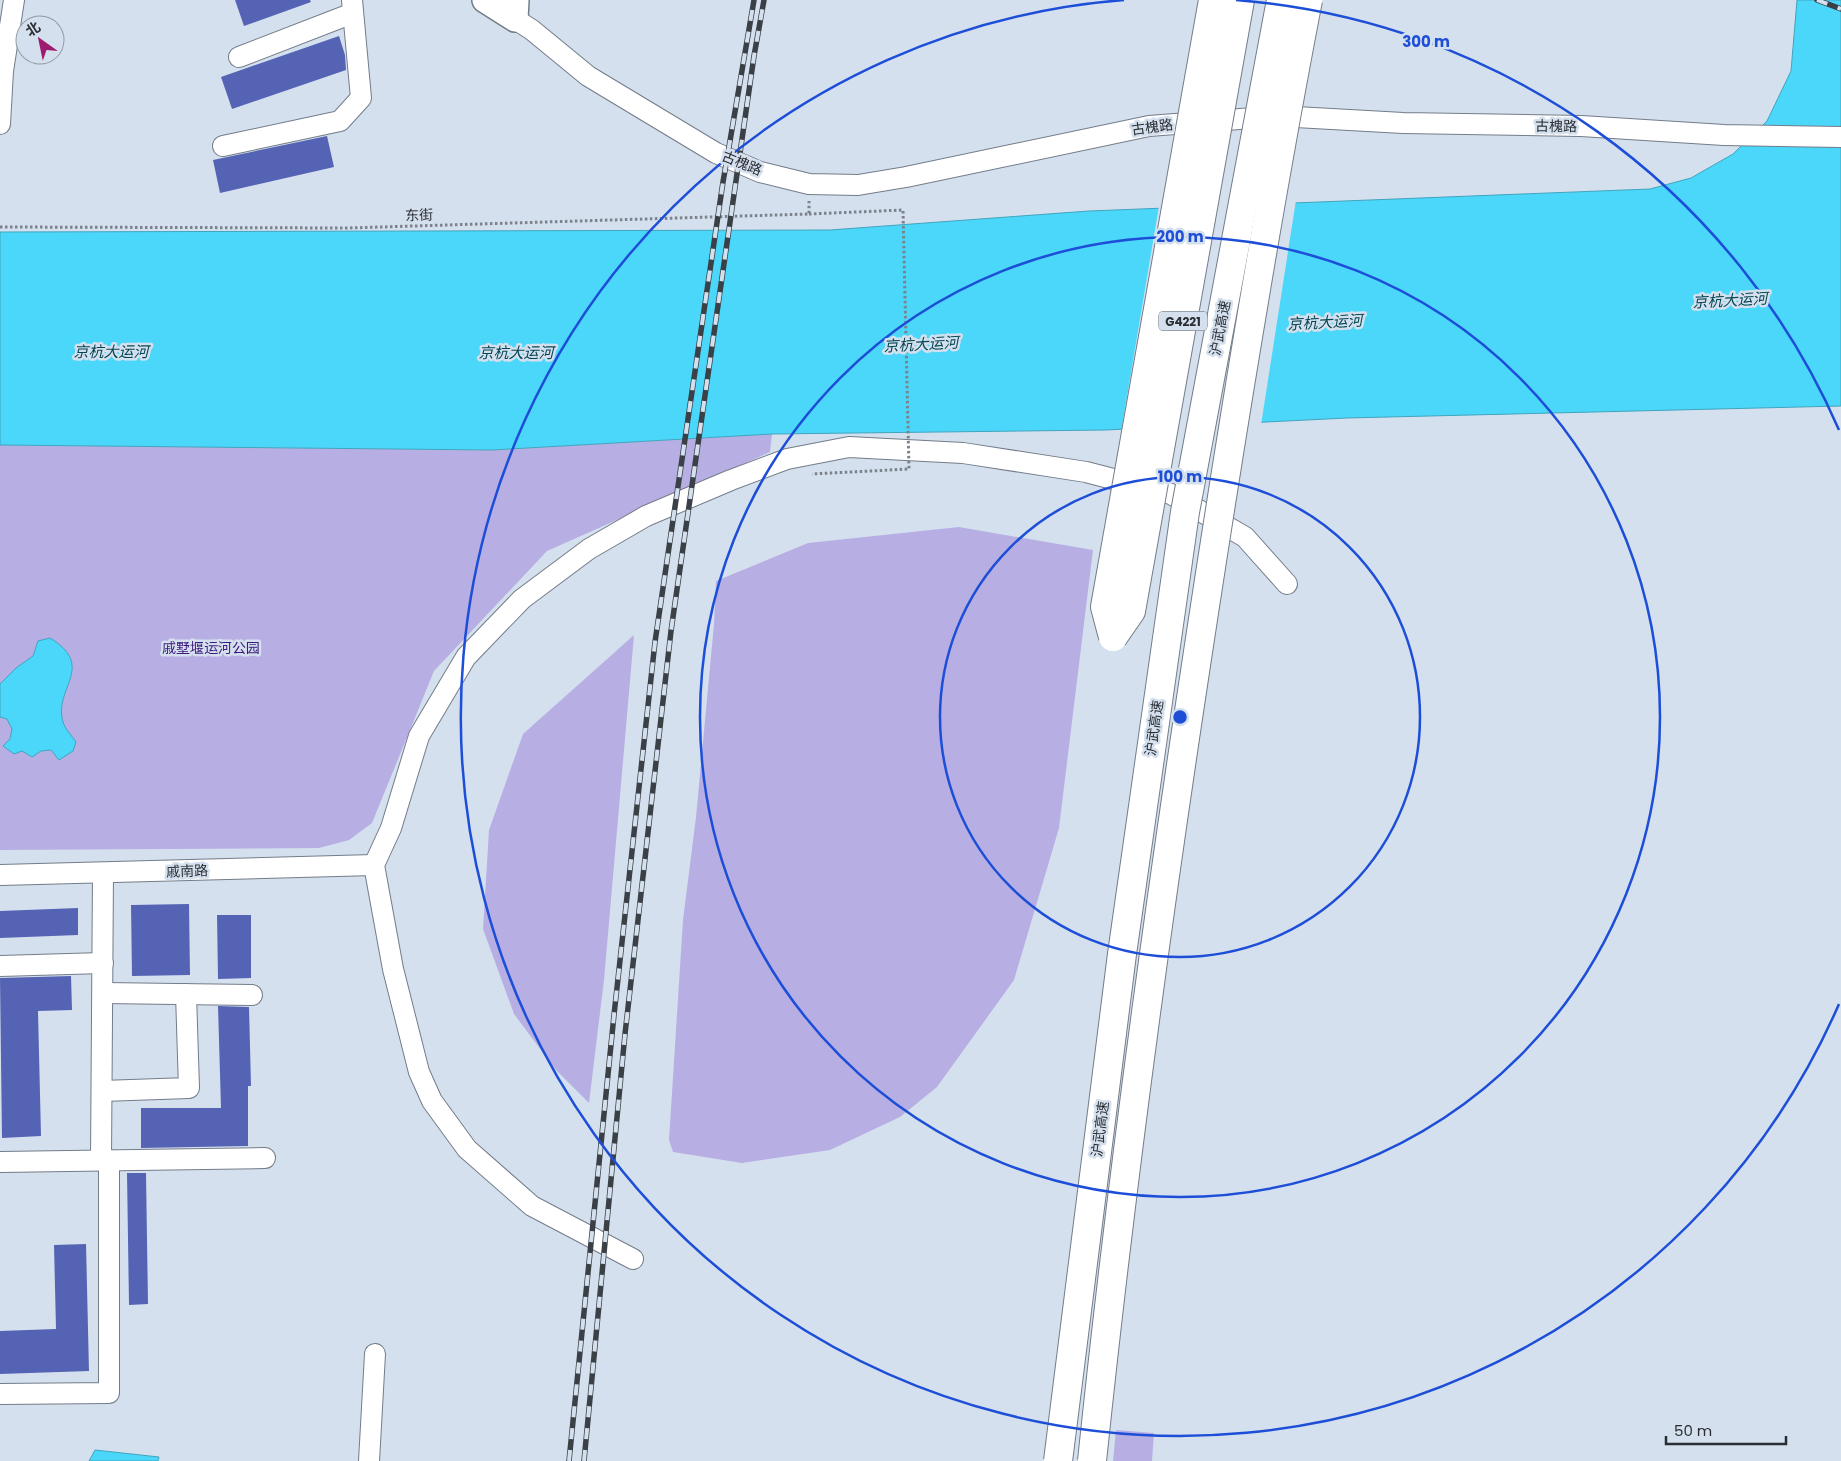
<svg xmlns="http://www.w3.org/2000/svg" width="1841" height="1461" font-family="Poppins,'Noto Sans SC',sans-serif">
<rect width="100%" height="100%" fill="#d5e0ee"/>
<g fill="#b7afe4">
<path d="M772 434 770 452 547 551 434 671 372 823 349 840 319 848 0 850V445L492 450Z"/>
<path d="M959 527 1093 550 1059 828 1014 980 937 1087 900 1117 830 1150 742 1163 673 1152 669 1140 683 920 696 817 714 624 716 581 808 543Z"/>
<path d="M634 635 604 980 589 1103 556 1070 514 1014 483 929 489 830 523 734Z"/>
<path d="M1116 1430 1154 1433 1152 1461H1113Z"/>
</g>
<g fill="#4bd7fa" stroke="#41a4be">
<path d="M1797 0H1841V406L1347 418 1106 430 772 434 492 450 0 445V232L830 230 1089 211 1650 189 1691 178 1733 154 1767 121 1791 71Z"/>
<path d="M50 638C97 667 53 688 63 722 65 729 72 736 76 742L73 751 59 760 51 750 41 751 32 757 22 751 14 754 3 746 10 739 12 729 7 719 0 717V684L16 668 33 656 38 641Z"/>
<path d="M95 1450 159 1457 158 1461H89Z"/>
</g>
<path fill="#d5e0ee" d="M1296 200 1261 425 1121 432 1159 206Z"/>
<g fill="#5563b4">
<path d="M235 0H310L311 2 244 26Z"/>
<path d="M339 36 345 55 346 70 232 109 221 77Z"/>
<path d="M327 136 334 167 220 193 213 160Z"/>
<path d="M189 904 190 975 132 976 131 905Z"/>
<path d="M78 908V935L0 938V911Z"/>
<path d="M217 915H251V978L218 979Z"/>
<path d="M71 976 72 1010 38 1011 41 1136 2 1138 0 978Z"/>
<path d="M218 1006 249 1007 251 1086H248V1146L141 1148V1108H221Z"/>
<path d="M127 1173H146L148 1304 129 1305Z"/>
<path d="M86 1244 89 1371 0 1374V1331L56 1329 54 1245Z"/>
</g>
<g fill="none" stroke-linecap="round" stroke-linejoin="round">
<g stroke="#737c89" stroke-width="22">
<g id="minor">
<path d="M515 19 532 30 588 76 716 153 760 172 809 184 858 185 906 177 1149 126 1278 116 1403 123 1581 126 1724 135 1841 137"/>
<path d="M239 57 353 13"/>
<path d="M0 124 3 71 14 0"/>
<path d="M223 146 340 121 361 98 352 0"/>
<path d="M0 875 374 865"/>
<path d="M0 966 103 963"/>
<path d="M103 993 252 995"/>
<path d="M102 1091 189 1088 186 994"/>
<path d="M101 1160 103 873"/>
<path d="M0 1162 265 1158"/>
<path d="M633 1259 532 1206 467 1149 432 1101 419 1072 393 969 374 865 391 828 419 736 466 657 522 599 589 549 646 516 731 480 787 459 849 447 963 453 1086 472 1171 494 1245 537 1287 584"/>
<path d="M0 1394 109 1393V1160"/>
<path d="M369 1461 375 1354"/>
</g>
</g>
<g stroke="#737c89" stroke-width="28">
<path id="major" d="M485 0 515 19 516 0"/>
</g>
<path stroke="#7b828b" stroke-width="3" stroke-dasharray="2.5 2.5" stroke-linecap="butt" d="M0 227 348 228 809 214V201"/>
<use href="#minor" stroke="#fff" stroke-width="20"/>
<use href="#major" stroke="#fff" stroke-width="25"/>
<g stroke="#3b4046" stroke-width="5.5">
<g id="rail">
<path d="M1817 0 1841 9"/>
<path d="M569 1461 614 1015 655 642 723 182 754 0"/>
<path d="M584 1461 625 1034 671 631 754 56 764 0"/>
</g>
</g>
<use href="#rail" stroke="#d5e0ee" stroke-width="4" stroke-dasharray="11" stroke-linecap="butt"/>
<g stroke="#737c89" stroke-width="30" stroke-linecap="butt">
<g id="highway-bridge">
<path d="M1113 637 1131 611 1240 0"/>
<path d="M1113 637 1105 607 1213 0"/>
<path d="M1058 1461 1122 954 1185 512 1281 0"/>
<path d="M1092 1461C1118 1212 1151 965 1188 718 1224 478 1262 238 1308 0"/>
</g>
</g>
<path stroke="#7b828b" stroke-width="3" stroke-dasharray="2.5 2.5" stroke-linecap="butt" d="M809 214 903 210 909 469 812 474"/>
<use href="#highway-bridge" stroke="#fff" stroke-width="28"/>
</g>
<g fill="none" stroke="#1d4ed8" stroke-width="2.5">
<circle cx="1180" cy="717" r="240"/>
<circle cx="1180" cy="717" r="480"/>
<path d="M1839 1004A719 719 0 1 1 1124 0M1236 0A719 719 0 0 1 1839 430"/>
</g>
<g text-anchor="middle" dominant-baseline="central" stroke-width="5" stroke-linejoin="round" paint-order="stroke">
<rect fill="#d5e0ee" stroke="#5d636b" stroke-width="1" x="1159" y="311.5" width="48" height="19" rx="4"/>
<g font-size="12" font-weight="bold" fill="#2a2e33">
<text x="1183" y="321">G4221</text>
</g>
<g font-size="14" fill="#2a2e33" stroke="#d5e0ee">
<text transform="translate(1556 126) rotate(1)">古槐路</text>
<text transform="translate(1152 127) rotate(-8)">古槐路</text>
<text transform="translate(742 163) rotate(22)">古槐路</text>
<text transform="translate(419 215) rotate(-2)">东街</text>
<text transform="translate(1220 328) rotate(-79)">沪武高速</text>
<text transform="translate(1154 728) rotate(-82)">沪武高速</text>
<text transform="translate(187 871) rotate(-2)">戚南路</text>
<text transform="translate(1100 1129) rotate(-83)">沪武高速</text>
</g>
<g font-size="14" fill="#3d187e" stroke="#d5e0ee">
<text x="211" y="648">戚墅堰运河公园</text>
</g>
<g font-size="15" font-style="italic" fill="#044553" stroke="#d5e0ee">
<text transform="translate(1730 300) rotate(-3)">京杭大运河</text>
<text transform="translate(1325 322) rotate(-3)">京杭大运河</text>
<text transform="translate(921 344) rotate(-3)">京杭大运河</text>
<text x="111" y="351">京杭大运河</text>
<text x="516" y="352">京杭大运河</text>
</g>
</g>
<circle cx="1180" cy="717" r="8" fill="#1d4ed8" stroke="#d5e0ee" stroke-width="2.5"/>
<g font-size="15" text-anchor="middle" font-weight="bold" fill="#1d4ed8" stroke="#d5e0ee" stroke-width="5" stroke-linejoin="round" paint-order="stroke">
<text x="1426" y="47">300 m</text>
<text x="1180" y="242">200 m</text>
<text x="1180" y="482">100 m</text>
</g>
<g transform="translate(40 40) rotate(327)"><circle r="24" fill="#d5e0ee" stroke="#9199a3"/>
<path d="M0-4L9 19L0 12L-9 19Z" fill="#9d1c6e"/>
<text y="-8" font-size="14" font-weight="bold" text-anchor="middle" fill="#2a2e33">北</text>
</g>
<path d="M1666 1436v8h120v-8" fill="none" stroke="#2a2e33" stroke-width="2.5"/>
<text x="1674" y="1436" font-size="15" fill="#2a2e33" stroke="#d5e0ee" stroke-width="4" paint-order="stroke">50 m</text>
</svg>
